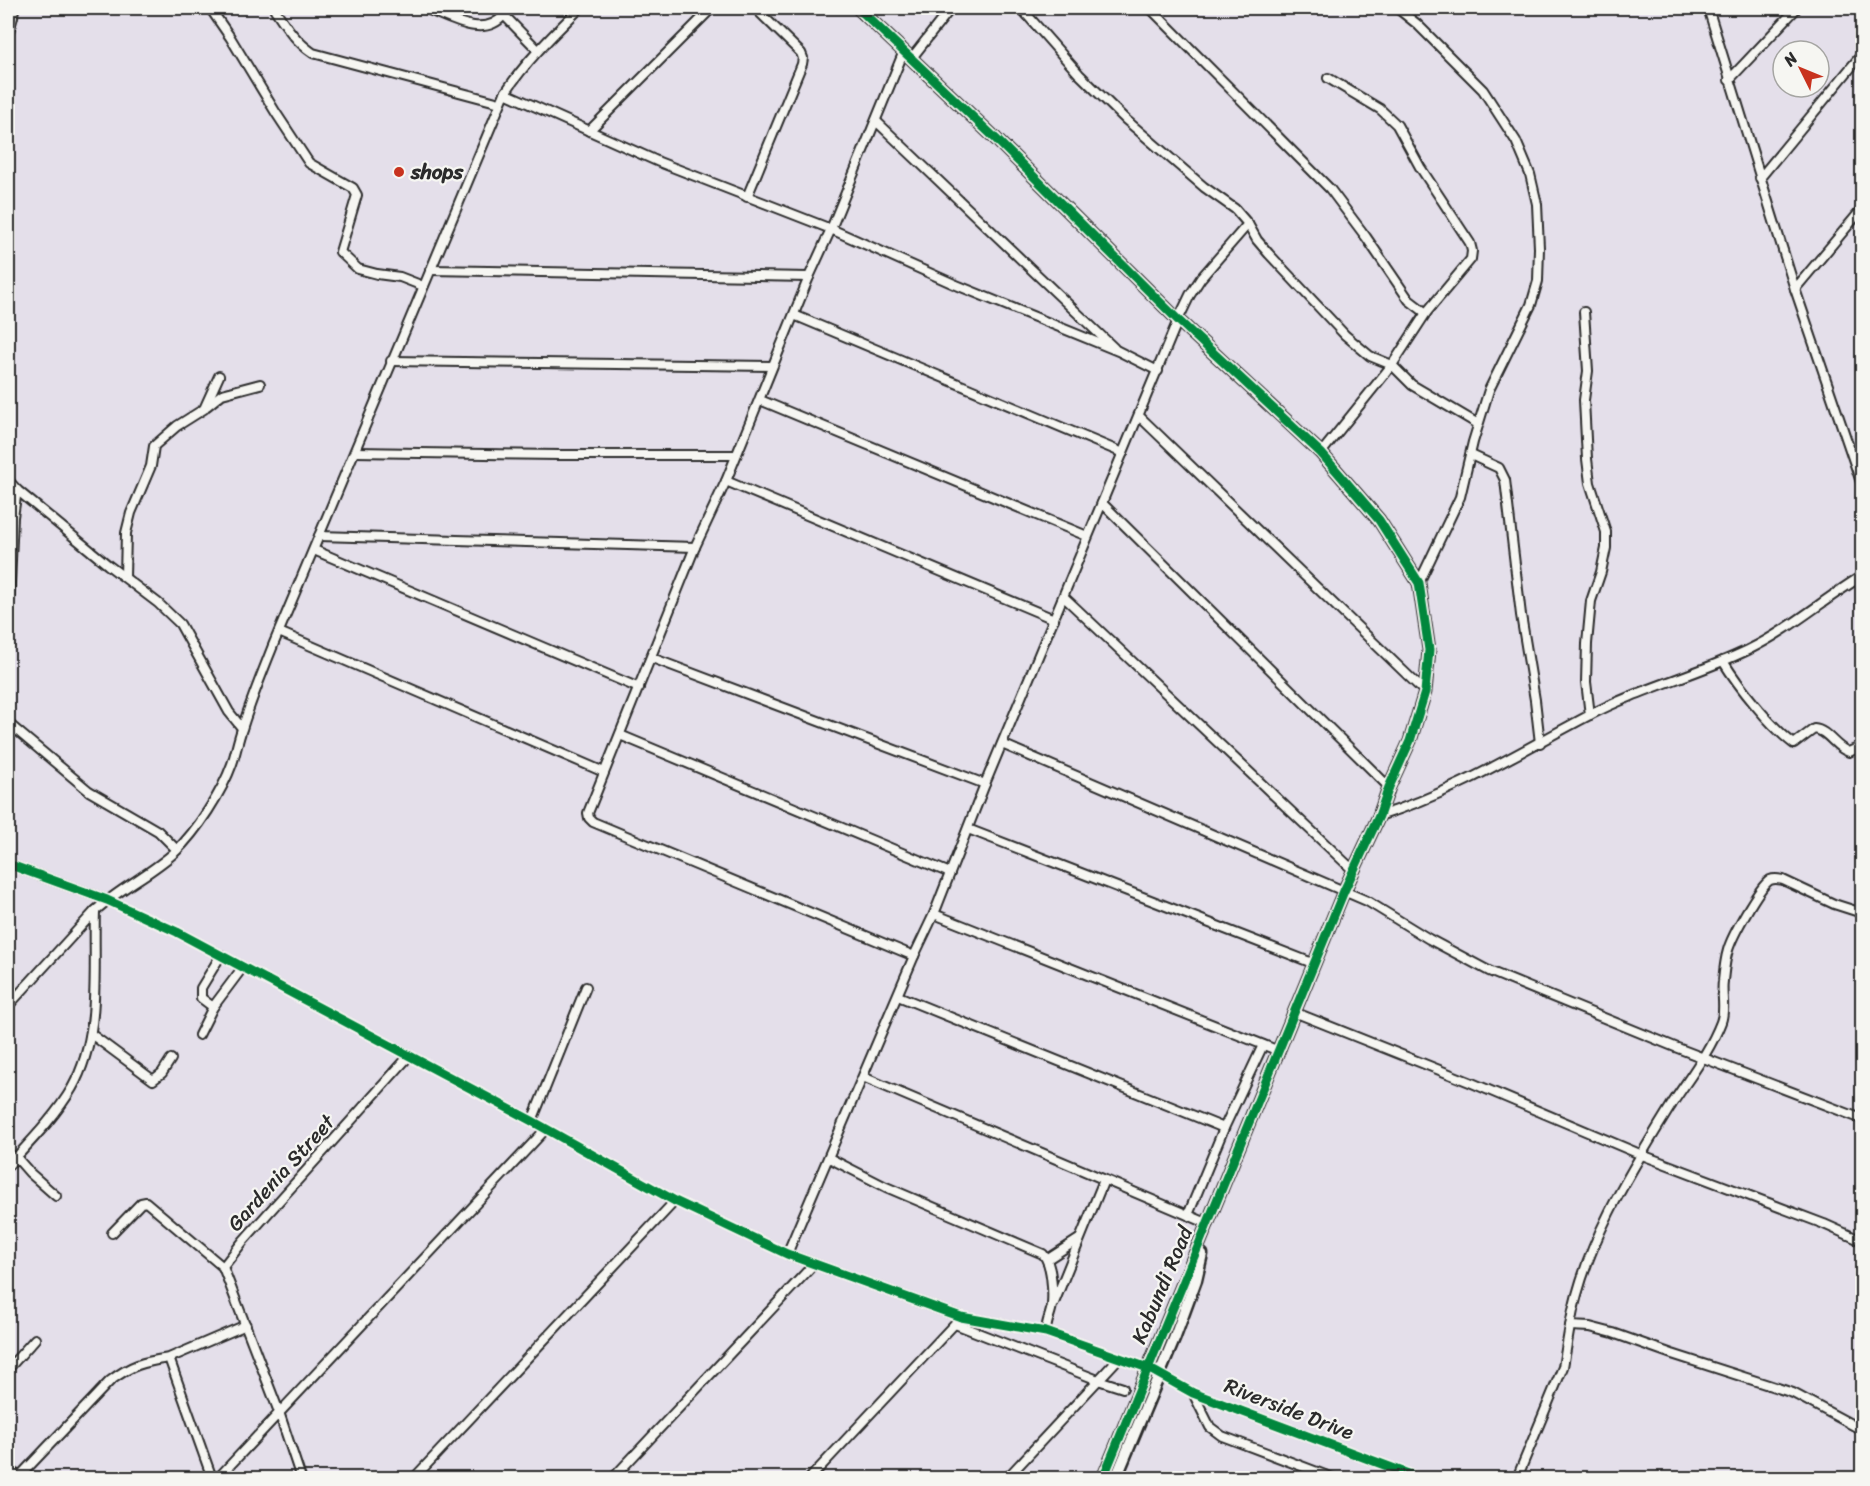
<svg xmlns="http://www.w3.org/2000/svg" width="1870" height="1486" font-family="Sriracha,sans-serif">
<rect width="100%" height="100%" fill="#e4dfea"/>
<filter id="ink" filterUnits="userSpaceOnUse"><feTurbulence type="fractalNoise" baseFrequency=".0167" numOctaves="2"/><feDisplacementMap in="SourceGraphic" scale="12" xChannelSelector="R" yChannelSelector="G"/><feConvolveMatrix kernelMatrix="1 2 1 2 8 2 1 2 1" color-interpolation-filters="sRGB"/></filter>
<g filter="url(#ink)">
<g fill="none" stroke-linecap="round" stroke-linejoin="round">
<g stroke="#2b2b2b" stroke-width="12">
<g id="street">
<path d="M210 8 230 37 276 113 309 163 353 188 357 195 340 252 358 269 377 274 400 277 423 286"/>
<path d="M274 8C286 26 295 41 313 53L500 103"/>
<path d="M424 8C449 17 483 40 504 15"/>
<path d="M497 8 538 50"/>
<path d="M1021 8 1079 74 1125 119 1204 187 1235 209 1248 224 1257 240 1269 254 1345 335 1370 356 1392 365 1426 313 1471 259 1472 251 1470 243 1420 167 1397 125 1380 109 1328 78"/>
<path d="M1150 8 1330 189 1366 237 1409 300 1426 313"/>
<path d="M1397 8 1417 24 1483 90 1516 141 1530 174 1537 204 1539 248 1538 281 1531 305 1489 390 1473 442 1460 497 1419 583"/>
<path d="M1708 8 1795 289 1862 485"/>
<path d="M8 35 13 17 14 8"/>
<path d="M904 51 831 229 809 277 726 481 695 547 588 813 589 818 593 822 914 956"/>
<path d="M911 59 951 8"/>
<path d="M1729 80 1797 8"/>
<path d="M505 93 659 162 831 229 954 284 1118 351 1158 371"/>
<path d="M876 121 1114 348"/>
<path d="M589 131 712 8"/>
<path d="M1760 178 1862 54"/>
<path d="M747 197 802 64 803 58 801 53 755 8"/>
<path d="M430 270 809 277"/>
<path d="M1795 289 1862 209"/>
<path d="M1584 312 1588 371 1584 400 1587 459 1590 483 1606 532V548L1601 572 1591 601 1587 644 1586 682 1590 715"/>
<path d="M794 315 1123 453"/>
<path d="M391 361 772 366"/>
<path d="M760 400 1087 536"/>
<path d="M207 406 222 394 260 384"/>
<path d="M1139 416 1425 692"/>
<path d="M355 452 559 455H735"/>
<path d="M1321 453 1392 365 1412 385 1478 424"/>
<path d="M1471 455 1499 468 1505 480 1521 615 1535 700 1540 743"/>
<path d="M8 480 17 490 108 565 158 603 180 624 229 712 242 728"/>
<path d="M726 481 1054 619"/>
<path d="M1102 503 1389 787"/>
<path d="M319 536 695 547"/>
<path d="M314 550 639 688"/>
<path d="M125 577 126 533 131 513 151 466 154 446 177 426 204 409 219 376"/>
<path d="M1064 597 1354 871"/>
<path d="M8 626 13 517 17 490"/>
<path d="M279 632 604 772"/>
<path d="M652 658 985 784"/>
<path d="M1723 661C1739 687 1770 726 1794 744L1814 729C1828 730 1835 748 1849 752L1862 746"/>
<path d="M8 723 89 791 158 831 177 850"/>
<path d="M620 735 950 873"/>
<path d="M1002 744 1367 901 1429 939 1489 971 1675 1047 1862 1119"/>
<path d="M1379 816C1454 793 1519 752 1588 716 1639 689 1696 675 1748 650 1789 630 1824 599 1862 576"/>
<path d="M968 829 1315 964"/>
<path d="M8 864 107 900 177 932 532 1121 675 1201 787 1254 961 1317 1046 1332 1148 1368 1193 1393 1419 1478"/>
<path d="M1862 913 1834 904 1783 880C1778 879 1775 878 1770 880 1759 887 1732 936 1728 950 1725 960 1724 971 1723 981 1721 995 1726 1009 1721 1022 1710 1051 1689 1078 1672 1104 1630 1172 1583 1247 1570 1326L1590 1327 1613 1333 1672 1354 1793 1393 1862 1430"/>
<path d="M934 914 1279 1051"/>
<path d="M898 996 1224 1128"/>
<path d="M8 1006 95 911"/>
<path d="M213 1007 201 998V988L221 955"/>
<path d="M1294 1012 1472 1083 1642 1155 1824 1224 1862 1241"/>
<path d="M91 1034 153 1080 162 1073 171 1059"/>
<path d="M199 1035 213 1007 243 967"/>
<path d="M863 1077 1209 1224"/>
<path d="M532 1121 586 987"/>
<path d="M16 1157 30 1173 56 1196"/>
<path d="M829 1158 886 1187 1043 1254C1052 1264 1053 1291 1052 1305 1051 1314 1046 1322 1046 1332"/>
<path d="M8 1166C30 1142 55 1117 72 1088 102 1035 93 970 95 911 120 888 151 874 175 852 197 831 222 792 232 764 236 752 238 740 242 729 251 700 263 671 274 643L505 93C526 61 553 35 580 8"/>
<path d="M1188 1215 1224 1128 1263 1045"/>
<path d="M112 1233 141 1203 146 1202 223 1267"/>
<path d="M787 1254 914 956 934 914 985 784 1178 320 1190 295 1201 278 1248 224"/>
<path d="M1048 1259 1079 1239"/>
<path d="M1054 1303 1104 1180"/>
<path d="M955 1324 1098 1380 1123 1388"/>
<path d="M169 1358 246 1325"/>
<path d="M8 1369 35 1339"/>
<path d="M1193 1393 1210 1427 1222 1436 1333 1478"/>
<path d="M8 1468 19 1478"/>
<path d="M18 1478 110 1381C131 1365 143 1362 169 1358L212 1478"/>
<path d="M218 1478 546 1129"/>
<path d="M301 1478 279 1412 223 1267 244 1240 409 1056"/>
<path d="M414 1478 675 1201"/>
<path d="M613 1478 814 1264"/>
<path d="M810 1478 961 1317"/>
<path d="M1007 1478 1118 1359"/>
<path d="M1517 1478 1563 1367 1570 1326"/>
</g>
</g>
<g stroke="#2b2b2b" stroke-width="15">
<g id="secondary">
<path d="M858 8 996 139 1178 320 1321 453 1379 520 1419 583 1429 650 1425 692 1410 741 1389 787 1379 816 1344 891 1103 1478"/>
<path d="M1116 1478 1175 1337 1196 1280 1202 1254"/>
</g>
</g>
<use href="#street" stroke="#f6f6f2" stroke-width="8"/>
<use href="#secondary" stroke="#f6f6f2" stroke-width="10"/>
<g stroke="#f6f6f2" stroke-width="13">
<g id="cycleway">
<path d="M858 8 996 139 1178 320 1321 453 1379 520 1419 583 1429 650 1425 692 1410 741 1389 787 1379 816 1344 891 1103 1478"/>
<path d="M8 864 107 900 177 932 532 1121 675 1201 787 1254 961 1317 1046 1332 1148 1368 1193 1393 1419 1478"/>
</g>
</g>
<use href="#cycleway" stroke="#00873e" stroke-width="9"/>
</g>
</g>
<circle fill="#c8321e" stroke="#f6f6f2" stroke-width="2" cx="399" cy="172" r="6"/>
<g text-anchor="middle" dominant-baseline="central" stroke-width="4.5" stroke-linejoin="round" paint-order="stroke">
<g font-size="21" font-weight="bold" fill="#2b2b2b" stroke="#f6f6f2" text-anchor="start">
<text x="411" y="172">shops</text>
</g>
<g font-size="21" fill="#2b2b2b" stroke="#f6f6f2">
<text transform="translate(281 1173) rotate(-48)">Gardenia Street</text>
<text transform="translate(1162 1285) rotate(-67)">Kabundi Road</text>
<text transform="translate(1289 1409) rotate(21)">Riverside Drive</text>
</g>
</g>
<rect width="1870" height="1486" fill="none" stroke="#f6f6f2" stroke-width="30"/>
<rect x="15" y="15" width="1840" height="1456" fill="none" stroke="#2b2b2b" stroke-width="2" filter="url(#ink)"/>
<g transform="translate(1801 69) rotate(313)"><circle r="28" fill="#f6f6f2" stroke="#a5a5a2" stroke-width="1.5"/>
<path d="M0-4.5L10 22L0 15L-10 22Z" fill="#c8321e"/>
<text y="-9" font-size="16" font-weight="bold" text-anchor="middle" fill="#2b2b2b">N</text>
</g>
</svg>
